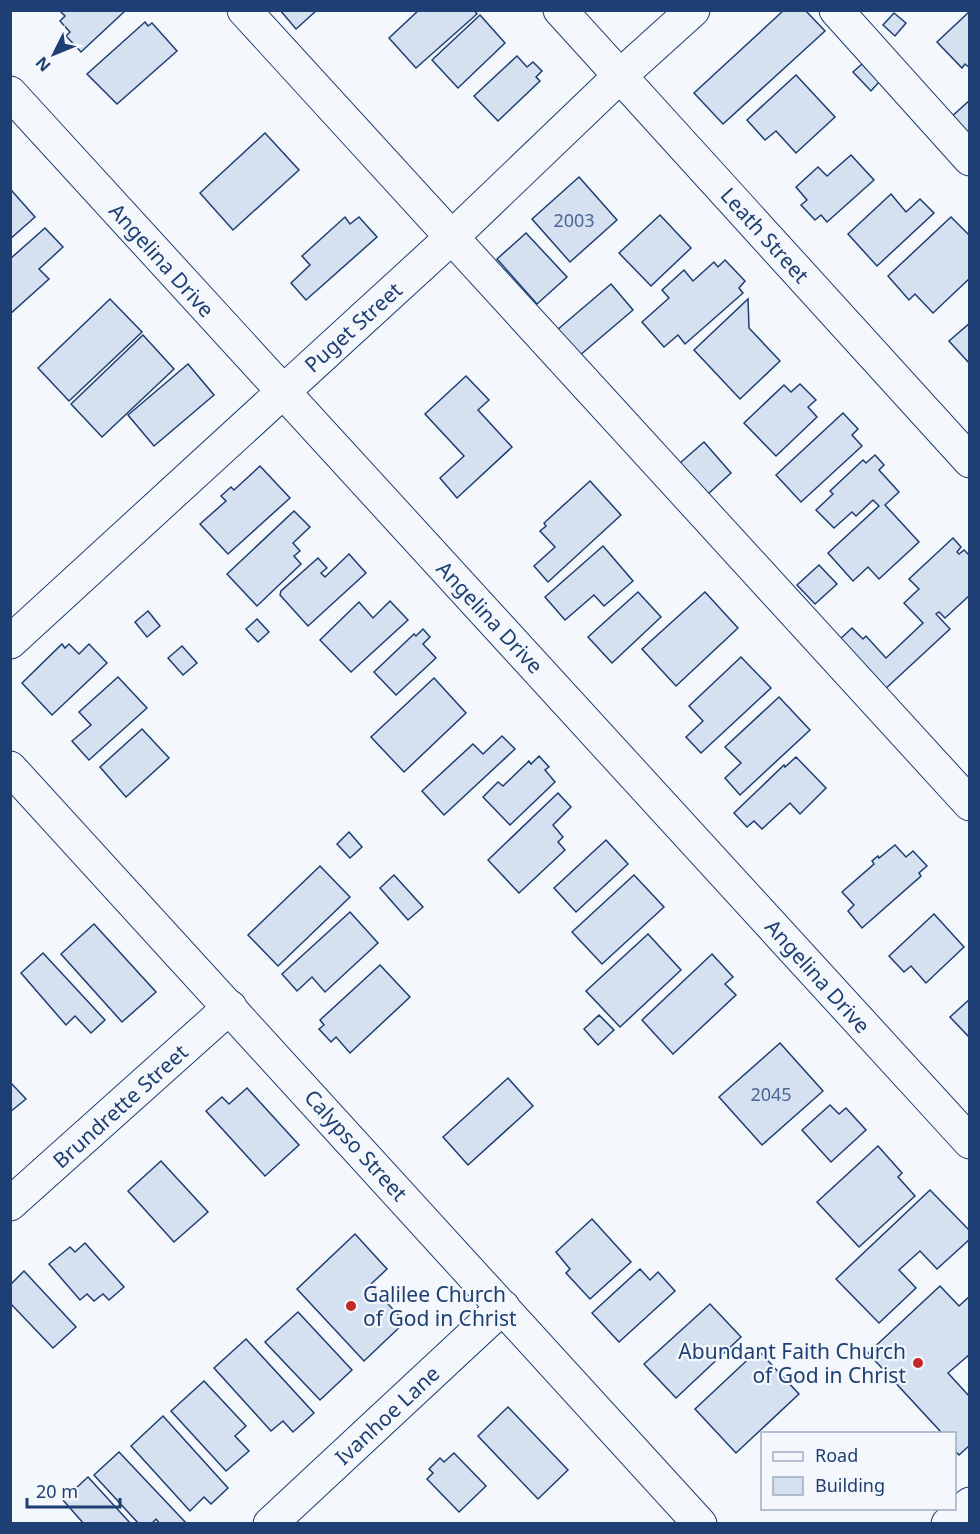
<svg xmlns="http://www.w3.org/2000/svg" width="980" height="1534" font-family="'Noto Sans',sans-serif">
<rect width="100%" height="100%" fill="#f4f7fb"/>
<g fill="#d5e0f0" stroke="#1d3f73" stroke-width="1.5">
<path d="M59 10H126L81 52 66 36 70 32 60 21 65 16Z"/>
<path d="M280 10H317L296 29Z"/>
<path d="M419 10H474L477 14 416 68 389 38Z"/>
<path d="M784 10H805L825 31 723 124 694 93Z"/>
<path d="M970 11V68L965 64 962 68 937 42Z"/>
<path d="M894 13 906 23 895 36 883 25Z"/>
<path d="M480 15 505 43 458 88 432 60Z"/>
<path d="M145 22 148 26 152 23 177 51 117 104 87 74Z"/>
<path d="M517 56 527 67 533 62 542 71 536 77 540 81 498 121 474 96Z"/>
<path d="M862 64 879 82 871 91 853 72Z"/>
<path d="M796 75 835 117 796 153 776 131 765 140 747 120Z"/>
<path d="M970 100V141L949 119Z"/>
<path d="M265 133 299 170 233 230 200 193Z"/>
<path d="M851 155 874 180 827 222 821 215 815 220 801 205 807 200 796 187 818 167 827 176Z"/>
<path d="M579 177 617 220 570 262 532 219Z"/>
<path d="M12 191 35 217 10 239V192Z"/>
<path d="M891 194 906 212 920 199 934 213 877 266 848 234Z"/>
<path d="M660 215 691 248 651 286 619 253Z"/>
<path d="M345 217 350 224 359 217 377 237 306 300 291 283 310 265 302 256Z"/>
<path d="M951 217 970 236V278L933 313 915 294 909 300 888 276Z"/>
<path d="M45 228 63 247 39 269 49 279 10 314V259Z"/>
<path d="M526 233 567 277 537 304 497 259Z"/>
<path d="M725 260 745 281 739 288 743 293 685 344 678 335 664 347 642 322 669 298 662 290 684 270 693 281 714 262 718 267Z"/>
<path d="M611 284 633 310 579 356 557 330Z"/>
<path d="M110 299 142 332 69 401 38 368Z"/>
<path d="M748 299 749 328 780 361 740 399 694 350Z"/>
<path d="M970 323V364L949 341Z"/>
<path d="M143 335 174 369 102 437 71 404Z"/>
<path d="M188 364 214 395 154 446 128 415Z"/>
<path d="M466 376 489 400 478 410 512 447 457 498 440 478 464 456 425 414Z"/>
<path d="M800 384 816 400 808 407 817 417 776 456 744 423 784 385 791 392Z"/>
<path d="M843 413 858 429 852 435 862 446 801 502 776 475Z"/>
<path d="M704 442 731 473 708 494 680 463Z"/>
<path d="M875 455 884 465 879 470 899 492 885 505 919 542 879 579 868 567 853 581 828 553 879 506 873 500 856 516 852 512 834 528 816 510 833 494 830 491 863 460 866 463Z"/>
<path d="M260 466 290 498 228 554 200 524 226 501 221 496 231 487 234 490Z"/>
<path d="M590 481 621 515 548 582 534 566 555 547 540 531 546 526 544 523Z"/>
<path d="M294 511 310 527 293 543 300 551 294 556 301 564 257 606 227 574Z"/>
<path d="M953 538 961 547 957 552 959 554 964 550 970 556V595L945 618 939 612 936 614 950 629 883 691 837 642 852 628 863 639 866 636 886 658 923 623 904 603 919 589 909 579Z"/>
<path d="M603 546 633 581 604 606 594 595 565 620 545 597Z"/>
<path d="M349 554 366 573 308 626 280 595 281 591 318 558 327 568 321 573 325 577Z"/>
<path d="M819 565 837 584 815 604 797 585Z"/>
<path d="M638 592 661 617 612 663 588 637Z"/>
<path d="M705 592 738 628 676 686 642 649Z"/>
<path d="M390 601 408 620 351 672 320 640 359 602 373 618Z"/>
<path d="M148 611 160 626 147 637 135 622Z"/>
<path d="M257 619 269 632 258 642 246 629Z"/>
<path d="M423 629 430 637 423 644 436 658 396 695 374 672 414 634 416 636Z"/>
<path d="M62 644 65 648 69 644 79 654 89 644 107 663 52 715 22 683Z"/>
<path d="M182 646 197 663 183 675 168 658Z"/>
<path d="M741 657 771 688 701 753 686 737 703 721 689 706Z"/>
<path d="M118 677 147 708 89 760 72 741 91 725 79 712Z"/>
<path d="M434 678 466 713 404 772 371 737Z"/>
<path d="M779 697 810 730 740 795 725 778 741 763 725 747Z"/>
<path d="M142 729 169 758 126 797 100 767Z"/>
<path d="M502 736 515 749 444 815 422 791 473 744 483 754Z"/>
<path d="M539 756 549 767 545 770 555 782 510 825 483 797 498 782 503 786 529 761 531 764Z"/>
<path d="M796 757 826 788 800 814 790 803 762 829 754 821 747 827 734 813 784 765 785 767Z"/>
<path d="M558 793 571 807 553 825 563 837 558 842 565 850 519 893 488 860Z"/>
<path d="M349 832 362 847 350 858 337 844Z"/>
<path d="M606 840 628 864 576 912 554 888Z"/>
<path d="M895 845 906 857 913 851 927 866 919 873 921 876 862 928 848 911 854 905 842 892 874 864 872 861 878 856 879 858Z"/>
<path d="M320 866 350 897 278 966 248 935Z"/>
<path d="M394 875 423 907 408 920 380 888Z"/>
<path d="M634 875 664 907 602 964 572 932Z"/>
<path d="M350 912 378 943 325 992 312 977 297 991 282 974Z"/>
<path d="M934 914 964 947 926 983 911 966 904 972 889 956Z"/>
<path d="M94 924 156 992 122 1022 61 954Z"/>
<path d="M648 934 681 970 620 1027 586 991Z"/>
<path d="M43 953 105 1020 91 1033 75 1016 66 1025 21 973Z"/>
<path d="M712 954 733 977 725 984 736 995 673 1054 642 1020Z"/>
<path d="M380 965 410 997 350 1053 336 1037 331 1042 319 1029 324 1025 320 1020Z"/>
<path d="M970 999V1038L950 1017Z"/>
<path d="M599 1015 614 1030 598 1045 584 1029Z"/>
<path d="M780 1043 823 1091 762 1145 719 1097Z"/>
<path d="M508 1078 533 1106 468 1165 443 1137Z"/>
<path d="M10 1082 26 1099 10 1112Z"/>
<path d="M247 1088 299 1145 265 1176 206 1111 222 1097 229 1104Z"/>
<path d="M830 1105 839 1114 846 1108 866 1130 831 1162 802 1130Z"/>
<path d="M878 1146 902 1173 898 1177 915 1196 859 1247 817 1202Z"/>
<path d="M161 1161 208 1212 174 1242 128 1191Z"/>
<path d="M930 1190 970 1231V1239L937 1269 920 1251 899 1270 916 1288 879 1323 836 1279Z"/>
<path d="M592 1219 631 1262 590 1299 566 1273 570 1269 556 1252Z"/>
<path d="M355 1234 387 1269 370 1285 405 1322 364 1361 297 1289Z"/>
<path d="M85 1243 124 1287 109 1300 103 1294 94 1301 87 1294 80 1300 49 1264 70 1247 75 1252Z"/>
<path d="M640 1269 650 1280 658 1272 675 1291 619 1342 592 1313Z"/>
<path d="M24 1271 76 1327 53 1348 10 1303V1282L12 1283Z"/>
<path d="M940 1286 959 1306 970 1296V1354L948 1373 970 1397V1445L959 1455 954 1450V1434H939L940 1431 868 1353Z"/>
<path d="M710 1304 741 1337 676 1398 644 1364Z"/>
<path d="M298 1312 352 1370 320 1400 265 1342Z"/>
<path d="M246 1339 314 1413 293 1432 283 1421 271 1431 214 1368Z"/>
<path d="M758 1350 799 1394 736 1453 695 1409Z"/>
<path d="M204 1381 246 1426 235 1436 249 1451 226 1471 171 1411Z"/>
<path d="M508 1407 568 1470 538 1499 478 1436Z"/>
<path d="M163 1416 228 1488 211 1504 204 1497 190 1511 131 1446Z"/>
<path d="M119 1452 187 1524H160L156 1519 151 1524H139L94 1475Z"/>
<path d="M454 1453 486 1486 459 1512 427 1479 433 1473 429 1469 440 1458 444 1462Z"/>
<path d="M88 1477 131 1524H84L63 1500Z"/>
</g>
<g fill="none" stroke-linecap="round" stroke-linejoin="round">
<g stroke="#1d3f73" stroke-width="35">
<g id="minor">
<path d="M244 10 970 804"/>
<path d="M560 10 970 461"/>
<path d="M836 10 970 159"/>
<path d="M10 93 970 1142"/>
<path d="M10 642 452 237 620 76 693 10"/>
<path d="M10 768 700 1524"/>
<path d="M10 1204 230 1007"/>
<path d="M270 1524 503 1307"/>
</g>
</g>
<g stroke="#1d3f73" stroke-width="35">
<path id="major" d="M948 1524 970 1504"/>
</g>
<use href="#minor" stroke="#f4f7fb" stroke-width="33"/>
<use href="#major" stroke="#f4f7fb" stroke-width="33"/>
</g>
<g fill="#c62828" stroke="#f4f7fb" stroke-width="2">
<circle cx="351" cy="1306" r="6"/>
<circle cx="918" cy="1363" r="6"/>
</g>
<g text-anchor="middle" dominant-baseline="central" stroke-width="4.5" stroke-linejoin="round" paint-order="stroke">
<g font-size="18" fill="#4b6792">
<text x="574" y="220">2003</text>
<text x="771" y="1094">2045</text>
</g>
<g font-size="21" fill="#1d3f73" stroke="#f4f7fb">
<text transform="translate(765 235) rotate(48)">Leath Street</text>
<text transform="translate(162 260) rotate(48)">Angelina Drive</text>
<text transform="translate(353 327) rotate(-42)">Puget Street</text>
<text transform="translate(490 617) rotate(47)">Angelina Drive</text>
<text transform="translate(818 976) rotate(48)">Angelina Drive</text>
<text transform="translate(120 1106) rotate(-42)">Brundrette Street</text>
<text transform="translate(356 1145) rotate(48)">Calypso Street</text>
<text transform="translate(387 1415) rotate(-43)">Ivanhoe Lane</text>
</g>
<g font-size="21" fill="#1d3f73" stroke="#f4f7fb" text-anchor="start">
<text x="363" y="1294">Galilee Church<tspan x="363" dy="24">of God in Christ</tspan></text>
<text x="906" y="1351" text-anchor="end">Abundant Faith Church<tspan x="906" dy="24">of God in Christ</tspan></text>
</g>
</g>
<rect width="980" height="1534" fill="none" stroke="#1d3f73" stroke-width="24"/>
<rect x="761" y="1432" width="195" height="78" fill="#f4f7fb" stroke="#9eadc5" stroke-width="1.5"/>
<rect x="773" y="1452" width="30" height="9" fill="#f4f7fb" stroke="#9eadc5" stroke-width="1.5"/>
<text x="815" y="1462" font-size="18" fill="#1d3f73">Road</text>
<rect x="773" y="1477" width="30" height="18" fill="#d5e0f0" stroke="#9eadc5" stroke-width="1.5"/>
<text x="815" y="1492" font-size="18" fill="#1d3f73">Building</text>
<g transform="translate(54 54) rotate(227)" stroke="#f4f7fb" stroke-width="4.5" paint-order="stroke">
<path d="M0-4.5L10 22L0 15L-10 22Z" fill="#1d3f73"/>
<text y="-9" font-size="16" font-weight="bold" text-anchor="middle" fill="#1d3f73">N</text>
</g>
<path d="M27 1498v9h93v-9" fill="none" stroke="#1d3f73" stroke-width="3"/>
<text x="36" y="1498" font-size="18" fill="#1d3f73" stroke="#f4f7fb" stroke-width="4.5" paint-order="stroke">20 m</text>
</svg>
